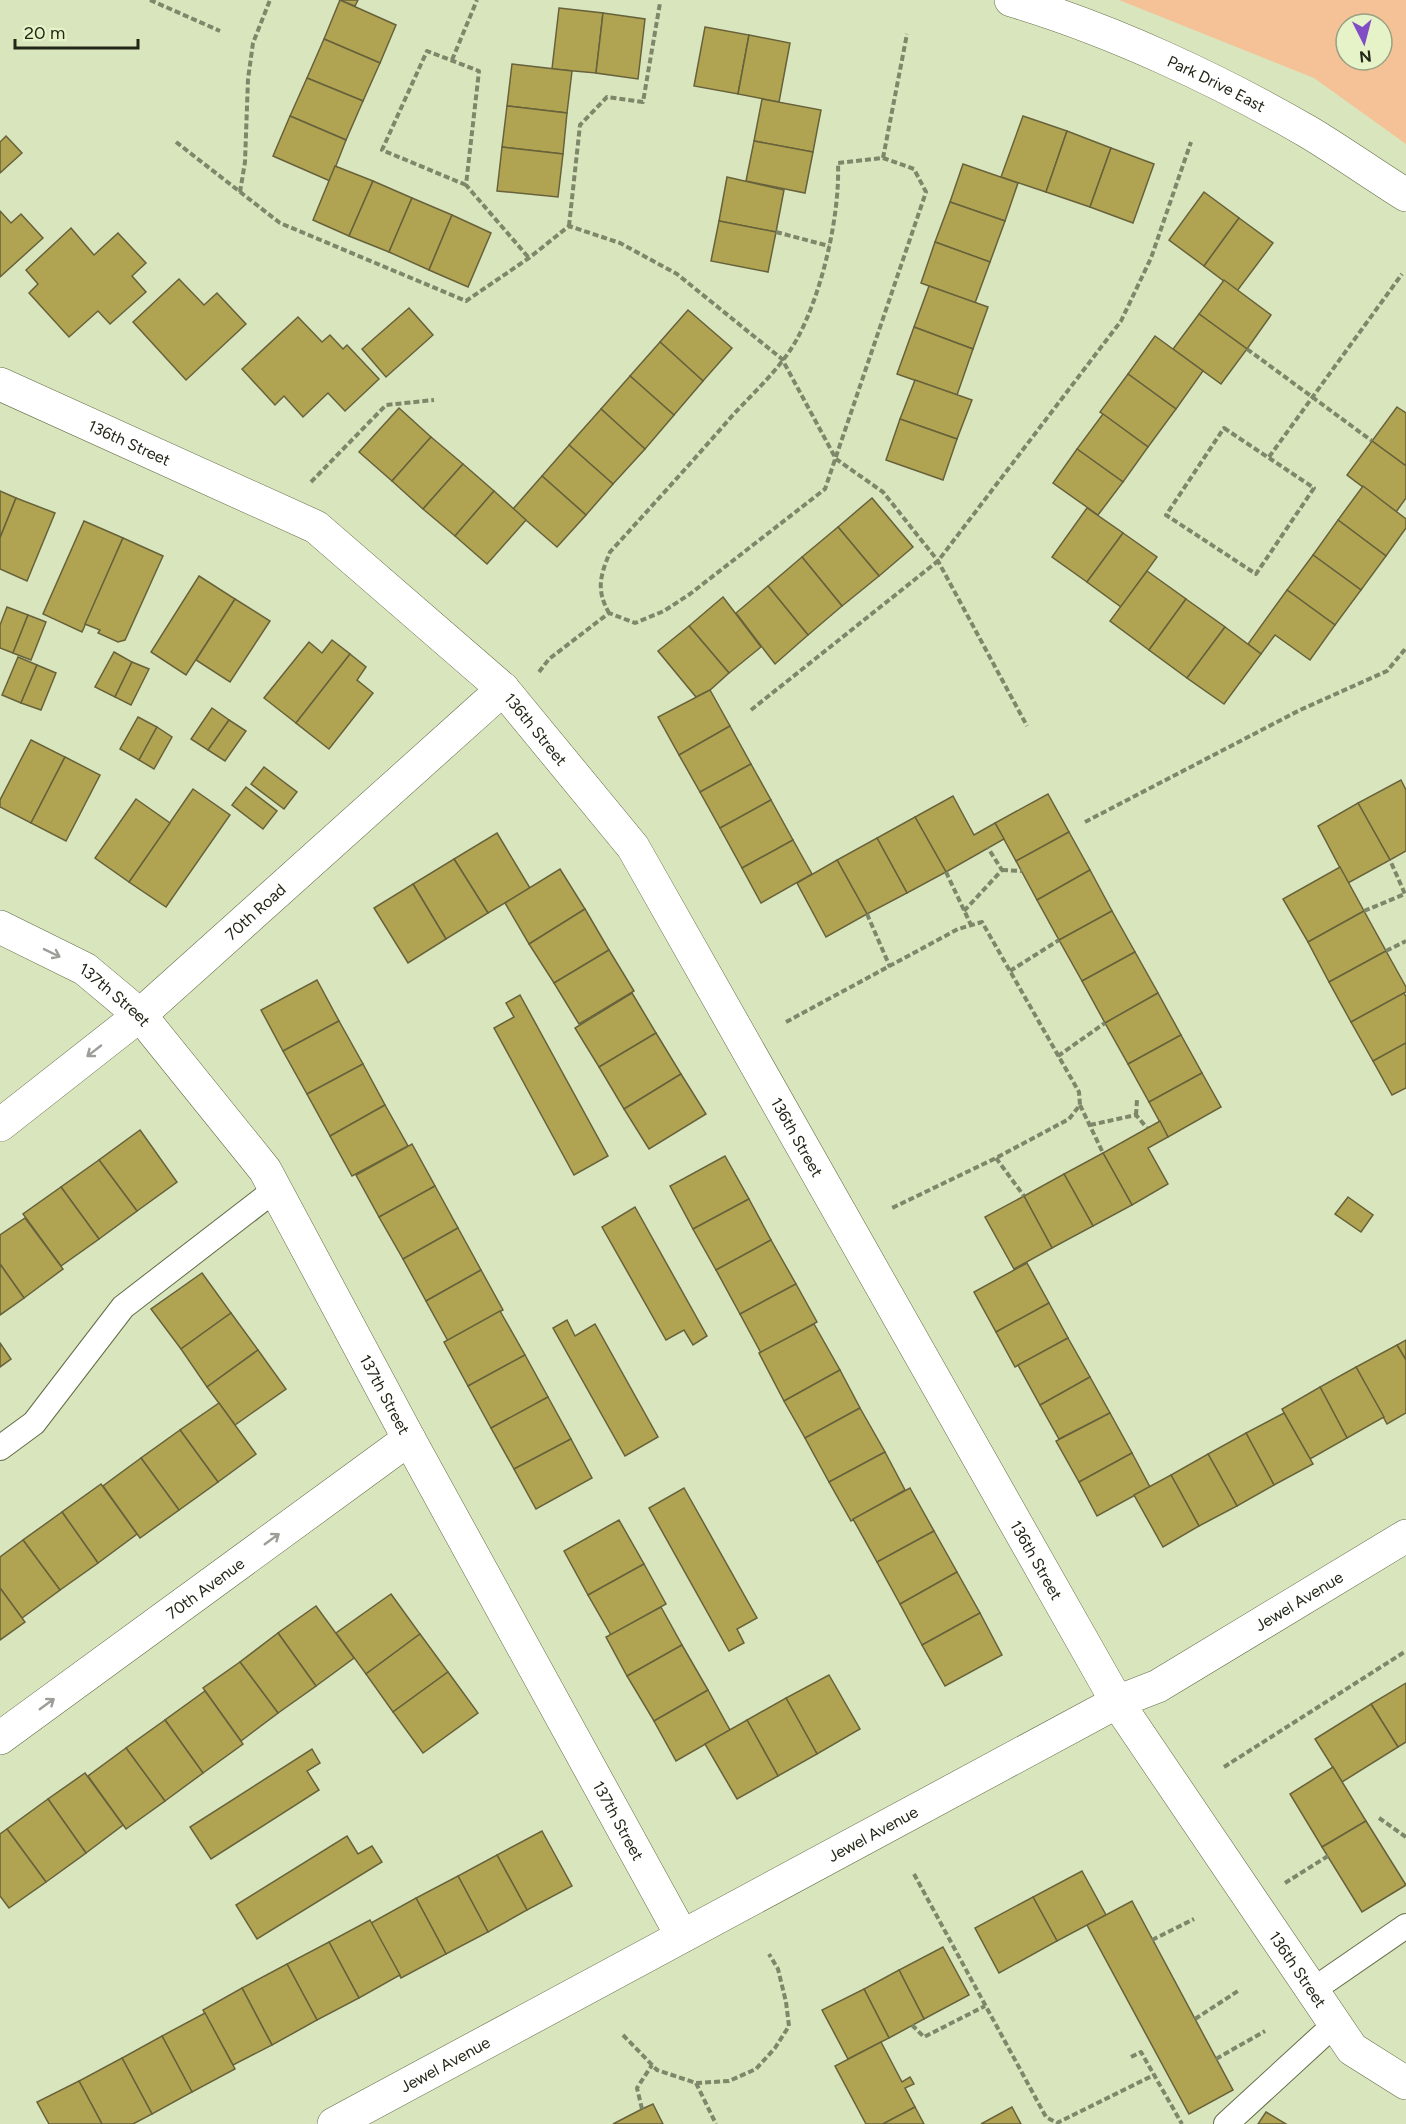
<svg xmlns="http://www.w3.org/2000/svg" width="1406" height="2124" font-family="Figtree,sans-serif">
<rect width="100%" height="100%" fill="#d9e5bc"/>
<path fill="#f5c298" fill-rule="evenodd" d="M1119 0H1406V144L1314 78ZM1346 24H1382V60H1346Z"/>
<g fill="#b0a452" stroke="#67623b" stroke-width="1.5">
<path d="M339 0H358L355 6Z"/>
<path d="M340 0 396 25 380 63 324 39Z"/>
<path d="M559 8 603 13 596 73 552 69Z"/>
<path d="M603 13 645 19 638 79 596 73Z"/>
<path d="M705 27 749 35 738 94 694 86Z"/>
<path d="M749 35 790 43 779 102 738 94Z"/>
<path d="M324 39 380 63 363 101 307 78Z"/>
<path d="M512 64 572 71 567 113 507 106Z"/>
<path d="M307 78 363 101 346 140 290 116Z"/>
<path d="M762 99 821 110 813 152 754 141Z"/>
<path d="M507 106 567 113 563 154 502 147Z"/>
<path d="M290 116 346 140 330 181 273 156Z"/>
<path d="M1023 116 1067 131 1046 192 1001 177Z"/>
<path d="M1067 131 1111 148 1090 207 1046 192Z"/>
<path d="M6 136 22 153 0 173V142Z"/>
<path d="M754 141 813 152 805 193 746 181Z"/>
<path d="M502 147 563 154 558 197 497 191Z"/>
<path d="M1111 148 1154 164 1133 223 1090 207Z"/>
<path d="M963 164 1018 183 1005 221 950 202Z"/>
<path d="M335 166 373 181 349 236 313 220Z"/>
<path d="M727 177 784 190 776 232 719 221Z"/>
<path d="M373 181 412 198 389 252 349 236Z"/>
<path d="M1204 192 1239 218 1204 266 1169 240Z"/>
<path d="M412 198 452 215 429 270 389 252Z"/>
<path d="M950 202 1005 221 990 262 935 242Z"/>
<path d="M0 211 11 223 21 214 43 238 0 277Z"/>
<path d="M452 215 491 233 468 287 429 270Z"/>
<path d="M1239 218 1273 243 1237 291 1204 266Z"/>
<path d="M719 221 776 232 768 272 711 261Z"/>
<path d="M71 228 94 255 118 233 146 263 132 276 146 292 110 324 98 311 69 337 29 293 38 284 26 270Z"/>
<path d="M935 242 990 262 975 303 921 283Z"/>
<path d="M179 279 204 305 217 293 246 324 186 380 133 322Z"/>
<path d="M1224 280 1271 315 1247 349 1199 314Z"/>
<path d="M929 286 988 307 973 349 914 327Z"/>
<path d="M409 308 433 335 386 377 362 349Z"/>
<path d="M688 310 732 348 703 381 660 342Z"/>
<path d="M1199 314 1247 349 1221 384 1173 349Z"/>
<path d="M298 317 322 342 330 335 343 349 347 345 379 379 345 411 328 393 303 417 284 396 275 405 242 369Z"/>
<path d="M914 327 973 349 957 395 897 374Z"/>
<path d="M1155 336 1203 371 1176 409 1128 374Z"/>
<path d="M660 342 703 381 674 415 630 376Z"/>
<path d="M1128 374 1176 409 1148 447 1100 412Z"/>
<path d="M630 376 674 415 645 449 601 409Z"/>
<path d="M915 380 972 400 957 439 900 419Z"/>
<path d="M1397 407 1406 413V466L1372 441Z"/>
<path d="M399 408 431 437 392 481 359 452Z"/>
<path d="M601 409 645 449 613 484 569 445Z"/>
<path d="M1103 414 1148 447 1123 482 1077 449Z"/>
<path d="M900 419 957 439 943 480 886 460Z"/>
<path d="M431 437 463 464 423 509 392 481Z"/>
<path d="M1372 441 1406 466V498L1396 512 1347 475Z"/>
<path d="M569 445 613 484 586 515 542 476Z"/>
<path d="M1077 449 1123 482 1098 515 1053 483Z"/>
<path d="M463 464 494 491 455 536 423 509Z"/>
<path d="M542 476 586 515 557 547 513 509Z"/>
<path d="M1363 486 1406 519V528L1386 556 1338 520Z"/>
<path d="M0 491 16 498 0 538Z"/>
<path d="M494 491 526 520 487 564 455 536Z"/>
<path d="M16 498 55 513 27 581 0 569V538Z"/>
<path d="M872 498 913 547 879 576 838 527Z"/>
<path d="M1087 508 1123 533 1087 582 1052 557Z"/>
<path d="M1338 520 1386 556 1361 590 1313 555Z"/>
<path d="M84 521 123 538 82 632 43 614Z"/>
<path d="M838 527 879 576 842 606 802 557Z"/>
<path d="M1123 533 1157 557 1121 607 1087 582Z"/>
<path d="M123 538 163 556 125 640 118 642 98 633 100 630 85 624Z"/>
<path d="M1313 555 1361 590 1335 625 1287 590Z"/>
<path d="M802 557 842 606 808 635 768 586Z"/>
<path d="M1147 571 1186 599 1149 650 1110 621Z"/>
<path d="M199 576 235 599 186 675 151 652Z"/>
<path d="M768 586 808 635 775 664 736 613Z"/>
<path d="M1287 590 1335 625 1310 660 1275 635 1261 654 1248 644Z"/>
<path d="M723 597 761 647 729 673 689 626Z"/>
<path d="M235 599 270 621 230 682 196 660Z"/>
<path d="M1186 599 1225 627 1187 678 1149 650Z"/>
<path d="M7 607 28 615 13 653 0 648V625Z"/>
<path d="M28 615 46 622 31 660 13 653Z"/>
<path d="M689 626 729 673 710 690 696 697 658 651Z"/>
<path d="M1225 627 1261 654 1224 704 1187 678Z"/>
<path d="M332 640 350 654 296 723 264 698 309 642 322 653Z"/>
<path d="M114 652 132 662 115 697 95 687Z"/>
<path d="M350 654 366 667 357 680 373 693 329 749 296 723Z"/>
<path d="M18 657 37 665 21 703 2 695Z"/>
<path d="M132 662 149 669 131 705 115 697Z"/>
<path d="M37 665 56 673 41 710 21 703Z"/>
<path d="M710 690 730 726 679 755 658 717Z"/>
<path d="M212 708 229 720 208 750 191 739Z"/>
<path d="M138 717 157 727 139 760 120 749Z"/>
<path d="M229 720 246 731 225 761 208 750Z"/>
<path d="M730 726 751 764 700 792 679 755Z"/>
<path d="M157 727 172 737 154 769 139 760Z"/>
<path d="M31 740 65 757 31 823 0 807V800Z"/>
<path d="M65 757 100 775 66 841 31 823Z"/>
<path d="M751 764 771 800 720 828 700 792Z"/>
<path d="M264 767 297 792 284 809 251 784Z"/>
<path d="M1401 780 1406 790V851L1390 860 1358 803Z"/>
<path d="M246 787 277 811 263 829 232 805Z"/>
<path d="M193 789 230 815 166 907 129 882Z"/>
<path d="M1048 794 1069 832 1016 861 995 823Z"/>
<path d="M953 796 974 835 995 823 1004 839 946 872 915 817Z"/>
<path d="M136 799 170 823 129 882 95 858Z"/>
<path d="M771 800 793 840 742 868 720 828Z"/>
<path d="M1358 803 1390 860 1348 883 1318 826Z"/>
<path d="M915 817 946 872 907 893 877 838Z"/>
<path d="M1069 832 1090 870 1037 900 1016 861Z"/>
<path d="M497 833 530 888 488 913 454 859Z"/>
<path d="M877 838 907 893 867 914 837 860Z"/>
<path d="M793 840 812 874 761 903 742 868Z"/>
<path d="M454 859 488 913 446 939 413 884Z"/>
<path d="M837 860 867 914 826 937 797 883Z"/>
<path d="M1340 867 1364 911 1308 942 1283 899Z"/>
<path d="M560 869 585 909 529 944 505 903Z"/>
<path d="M1090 870 1112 911 1059 940 1037 900Z"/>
<path d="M413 884 446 939 408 963 374 908Z"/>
<path d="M585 909 609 950 554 983 529 944Z"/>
<path d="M1112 911 1135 952 1082 981 1059 940Z"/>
<path d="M1364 911 1386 951 1329 982 1308 942Z"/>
<path d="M609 950 634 991 579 1024 554 983Z"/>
<path d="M1386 951 1406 987V992L1351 1022 1329 982Z"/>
<path d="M1135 952 1158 993 1105 1023 1082 981Z"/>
<path d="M317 980 339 1021 283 1051 261 1010Z"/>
<path d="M632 993 656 1033 599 1067 575 1028Z"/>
<path d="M1158 993 1181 1035 1128 1064 1105 1023Z"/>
<path d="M1404 993 1406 997V1043L1373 1061 1351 1022Z"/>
<path d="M520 995 608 1156 574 1175 494 1028 514 1017 506 1003Z"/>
<path d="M339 1021 363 1064 307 1094 283 1051Z"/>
<path d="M656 1033 681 1074 624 1109 599 1067Z"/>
<path d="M1181 1035 1202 1073 1149 1102 1128 1064Z"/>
<path d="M1406 1043V1088L1392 1095 1373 1061Z"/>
<path d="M363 1064 385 1105 330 1136 307 1094Z"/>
<path d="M1202 1073 1221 1107 1168 1137 1149 1102Z"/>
<path d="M681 1074 706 1114 649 1149 624 1109Z"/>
<path d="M385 1105 408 1146 352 1176 330 1136Z"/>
<path d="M1160 1121 1168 1137 1148 1148 1168 1184 1132 1205 1103 1153Z"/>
<path d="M140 1130 177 1182 137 1211 99 1160Z"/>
<path d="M412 1144 435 1186 379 1217 356 1175Z"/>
<path d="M1103 1153 1132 1205 1093 1226 1064 1174Z"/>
<path d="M725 1156 749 1199 693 1229 670 1186Z"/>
<path d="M99 1160 137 1211 99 1239 61 1187Z"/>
<path d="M1064 1174 1093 1226 1052 1248 1024 1196Z"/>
<path d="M435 1186 458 1228 403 1259 379 1217Z"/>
<path d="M61 1187 99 1239 61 1266 23 1214Z"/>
<path d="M1024 1196 1052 1248 1014 1269 985 1217Z"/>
<path d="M1348 1197 1373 1215 1361 1232 1335 1214Z"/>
<path d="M749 1199 771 1240 716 1270 693 1229Z"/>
<path d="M635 1207 707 1336 693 1345 684 1330 666 1340 602 1227Z"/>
<path d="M25 1218 63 1269 24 1298 0 1264V1235Z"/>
<path d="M458 1228 481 1270 426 1301 403 1259Z"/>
<path d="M771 1240 796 1284 740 1314 716 1270Z"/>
<path d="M1027 1263 1049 1303 996 1332 974 1292Z"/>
<path d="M0 1264 24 1298 0 1315Z"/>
<path d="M481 1270 503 1310 448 1341 426 1301Z"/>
<path d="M202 1273 231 1313 181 1349 151 1309Z"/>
<path d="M796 1284 817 1322 761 1353 740 1314Z"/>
<path d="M1049 1303 1068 1338 1015 1367 996 1332Z"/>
<path d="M500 1311 525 1355 468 1386 444 1342Z"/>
<path d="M231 1313 258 1350 207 1387 181 1349Z"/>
<path d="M567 1320 575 1336 595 1324 658 1437 625 1456 553 1328Z"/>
<path d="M814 1324 840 1370 784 1401 759 1353Z"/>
<path d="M1068 1338 1090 1377 1040 1405 1018 1365Z"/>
<path d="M1406 1340V1360L1397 1345Z"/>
<path d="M0 1343 11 1359 0 1367Z"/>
<path d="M1397 1345 1406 1360V1413L1387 1424 1356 1367Z"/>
<path d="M258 1350 286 1389 235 1425 207 1387Z"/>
<path d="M525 1355 548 1397 491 1428 468 1386Z"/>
<path d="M1356 1367 1384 1417 1347 1438 1320 1387Z"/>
<path d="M840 1370 860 1408 805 1438 784 1401Z"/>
<path d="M1090 1377 1110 1413 1059 1439 1040 1405Z"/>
<path d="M1320 1387 1347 1438 1310 1459 1282 1409Z"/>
<path d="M548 1397 571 1439 514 1469 491 1428Z"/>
<path d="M219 1403 256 1454 218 1482 180 1430Z"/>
<path d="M860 1408 885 1452 829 1482 805 1438Z"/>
<path d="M1110 1413 1132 1453 1079 1482 1056 1441Z"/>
<path d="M1284 1413 1313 1464 1274 1485 1246 1433Z"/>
<path d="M180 1430 218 1482 179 1510 141 1458Z"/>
<path d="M1246 1433 1274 1485 1237 1506 1208 1454Z"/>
<path d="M571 1439 592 1478 536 1509 514 1469Z"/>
<path d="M885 1452 905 1490 851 1521 829 1482Z"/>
<path d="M1132 1453 1150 1487 1097 1516 1079 1482Z"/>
<path d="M1208 1454 1237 1506 1199 1526 1171 1475Z"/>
<path d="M141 1458 179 1510 140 1538 103 1486Z"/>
<path d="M1171 1475 1199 1526 1163 1547 1134 1495Z"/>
<path d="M101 1484 137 1534 98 1563 62 1512Z"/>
<path d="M684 1488 757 1618 737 1629 744 1643 729 1651 649 1508Z"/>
<path d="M910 1488 934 1531 877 1562 853 1519Z"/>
<path d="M62 1512 98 1563 60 1590 23 1540Z"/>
<path d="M619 1520 644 1564 588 1595 564 1551Z"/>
<path d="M934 1531 957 1572 900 1604 877 1562Z"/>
<path d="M23 1540 60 1590 22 1618 0 1588V1557Z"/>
<path d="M644 1564 666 1604 611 1635 588 1595Z"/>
<path d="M957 1572 980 1613 922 1645 900 1604Z"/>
<path d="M0 1588 25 1622 0 1640Z"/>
<path d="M391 1594 420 1634 366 1674 336 1633Z"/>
<path d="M316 1606 354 1658 316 1686 278 1633Z"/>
<path d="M661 1607 682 1645 627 1676 606 1637Z"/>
<path d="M980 1613 1002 1655 945 1686 922 1645Z"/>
<path d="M278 1633 316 1686 278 1713 240 1662Z"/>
<path d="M420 1634 448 1672 393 1712 366 1674Z"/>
<path d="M682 1645 708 1690 654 1721 627 1676Z"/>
<path d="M240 1662 278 1713 241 1741 203 1688Z"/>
<path d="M448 1672 478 1713 423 1753 393 1712Z"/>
<path d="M829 1675 860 1729 817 1754 786 1698Z"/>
<path d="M1406 1683V1742L1398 1747 1371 1704Z"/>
<path d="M708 1690 730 1730 676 1761 654 1721Z"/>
<path d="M205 1691 243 1744 203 1773 165 1720Z"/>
<path d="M786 1698 817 1754 778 1776 747 1720Z"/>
<path d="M1371 1704 1398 1747 1342 1782 1315 1739Z"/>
<path d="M165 1720 203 1773 165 1801 126 1748Z"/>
<path d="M747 1720 778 1776 737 1799 705 1744Z"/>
<path d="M126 1748 165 1801 126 1829 88 1776Z"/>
<path d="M312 1749 320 1763 307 1771 319 1790 211 1859 190 1827Z"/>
<path d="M1333 1767 1366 1821 1322 1847 1290 1794Z"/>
<path d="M85 1773 123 1825 86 1853 48 1799Z"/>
<path d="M48 1799 86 1853 46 1882 7 1829Z"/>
<path d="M1366 1821 1406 1885 1362 1912 1322 1847Z"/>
<path d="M7 1829 46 1882 9 1908 0 1896V1834Z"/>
<path d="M542 1831 572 1886 527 1910 497 1855Z"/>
<path d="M347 1836 358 1854 372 1846 382 1862 257 1939 236 1905Z"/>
<path d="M497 1855 527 1910 488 1932 458 1876Z"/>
<path d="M1082 1871 1106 1915 1057 1941 1033 1897Z"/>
<path d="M458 1876 488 1932 446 1954 416 1898Z"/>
<path d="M1033 1897 1057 1941 999 1973 975 1928Z"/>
<path d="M416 1898 446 1954 401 1978 371 1923Z"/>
<path d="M1132 1901 1233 2090 1189 2114 1087 1925Z"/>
<path d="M370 1920 400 1975 359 1998 329 1942Z"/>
<path d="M329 1942 359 1998 317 2020 287 1964Z"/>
<path d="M943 1947 969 1995 924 2019 899 1970Z"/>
<path d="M287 1964 317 2020 272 2045 242 1988Z"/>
<path d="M899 1970 924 2019 889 2038 864 1989Z"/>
<path d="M242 1988 272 2045 233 2065 203 2010Z"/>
<path d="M864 1989 889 2038 848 2059 822 2010Z"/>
<path d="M205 2013 235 2069 192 2092 162 2036Z"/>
<path d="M162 2036 192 2092 152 2114 122 2058Z"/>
<path d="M881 2042 902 2082 910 2077 914 2084 905 2088 915 2107 883 2124H866L835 2066Z"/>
<path d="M122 2058 152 2114 133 2124H102L79 2081Z"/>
<path d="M79 2081 102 2124H49L37 2102Z"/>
<path d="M653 2104 663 2124H613L642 2109Z"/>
<path d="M915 2107 924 2124H883Z"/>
<path d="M1012 2107 1021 2124H981Z"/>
<path d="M1266 2112 1286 2124H1258Z"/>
</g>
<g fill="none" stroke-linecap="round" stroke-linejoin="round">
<g stroke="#626c47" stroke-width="26">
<g id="lane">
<path d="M0 1448 34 1423 123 1307 276 1189"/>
<path d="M1313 1990 1406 1926"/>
<path d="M1226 2124 1335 2024"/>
</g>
</g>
<g stroke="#626c47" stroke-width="34">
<g id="street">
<path id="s1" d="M0 384 316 527 503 689 633 847 1117 1702 1352 2049 1406 2083"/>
<path id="s2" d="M0 927 85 969 140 1015 265 1170 409 1439 682 1936"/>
<path id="s3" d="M0 1125 140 1015 503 689"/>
<path id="s4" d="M0 1738 409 1439"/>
</g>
</g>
<g stroke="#626c47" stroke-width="34">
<g id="secondary">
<path id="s5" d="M1011 0C1112 30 1219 80 1310 133 1343 153 1374 175 1406 195"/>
<path id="s6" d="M334 2124 1117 1702 1158 1686 1406 1536"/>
</g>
</g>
<g stroke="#7e876a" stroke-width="4" stroke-dasharray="6 3" stroke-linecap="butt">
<path d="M150 0 220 31"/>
<path d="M452 60 477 0"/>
<path d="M176 142 280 223 466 301 529 258 569 226 620 243 677 274 782 359 836 459 883 492 938 561 1027 726"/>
<path d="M883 158 907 34"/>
<path d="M466 185 382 150 427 51 479 71 466 185 529 258"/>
<path d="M240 192 245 162 248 79 253 43 270 0"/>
<path d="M569 226 580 125 607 97 643 102 660 3"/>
<path d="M776 232 829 246"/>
<path d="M1247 349 1372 441"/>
<path d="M1224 428 1314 488 1256 574 1166 515Z"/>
<path d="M1269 457 1402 274"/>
<path d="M311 482 386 405 434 400"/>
<path d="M539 672 549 659 609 613 635 623 664 611 690 594 825 489 926 192 914 169 883 158 838 163C840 216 822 293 797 339 781 368 754 392 732 416 692 462 651 507 610 552 600 576 596 590 609 613"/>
<path d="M751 710 938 561 1121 321 1151 258 1191 142"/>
<path d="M1085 822 1300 710 1387 671 1406 648"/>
<path d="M1002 870 1022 871"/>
<path d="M946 872 971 925"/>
<path d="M964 911 1002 870 988 848"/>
<path d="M1364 911 1405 894 1390 860"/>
<path d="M867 914 890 967"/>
<path d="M1386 951 1406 941"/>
<path d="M1010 971 1059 940"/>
<path d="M786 1022 958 929 982 922 1079 1092 1080 1105 1069 1119 996 1158 890 1209"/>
<path d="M1058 1056 1105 1023"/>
<path d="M1080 1105 1103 1153"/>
<path d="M1136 1115 1137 1100"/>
<path d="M1090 1125 1136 1115 1147 1128"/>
<path d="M996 1158 1024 1196"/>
<path d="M1224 1767 1406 1651"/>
<path d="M1379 1818 1406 1837"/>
<path d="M914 1874 1046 2117 1057 2123 1154 2075"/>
<path d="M1285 1883 1328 1856"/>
<path d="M1152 1940 1194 1919"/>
<path d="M1195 2019 1238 1991"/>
<path d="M912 2025 924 2037 985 2006"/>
<path d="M623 2035 657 2070 696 2083 729 2081 756 2069 775 2048 789 2026 786 2002 778 1969 769 1954"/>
<path d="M1131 2057 1141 2052 1182 2124"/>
<path d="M1216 2059 1265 2031"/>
<path d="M696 2083 716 2124"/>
<path d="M642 2109 637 2088 652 2065"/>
</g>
<use href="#lane" stroke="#fff" stroke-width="24"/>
<use href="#street" stroke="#fff" stroke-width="33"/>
<use href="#secondary" stroke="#fff" stroke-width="33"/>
</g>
<defs><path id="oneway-shaft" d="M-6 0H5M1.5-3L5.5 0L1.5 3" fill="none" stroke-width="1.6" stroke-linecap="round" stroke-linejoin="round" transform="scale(1.5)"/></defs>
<g stroke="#9c9e97">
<use href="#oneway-shaft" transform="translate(52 953) rotate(26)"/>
<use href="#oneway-shaft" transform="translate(94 1051) rotate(142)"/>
<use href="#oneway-shaft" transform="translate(272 1539) rotate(-36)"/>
<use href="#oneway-shaft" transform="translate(47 1704) rotate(-36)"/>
</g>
<g text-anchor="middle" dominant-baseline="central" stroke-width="6" stroke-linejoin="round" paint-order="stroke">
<g font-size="16" fill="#222717" stroke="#e6f3c9">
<text stroke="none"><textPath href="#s5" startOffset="222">Park Drive East</textPath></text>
<text stroke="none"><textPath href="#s1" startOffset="142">136th Street</textPath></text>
<text stroke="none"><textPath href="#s1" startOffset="646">136th Street</textPath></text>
<text stroke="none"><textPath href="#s3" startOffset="333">70th Road</textPath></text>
<text stroke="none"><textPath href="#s2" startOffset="134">137th Street</textPath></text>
<text stroke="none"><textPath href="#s1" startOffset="1132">136th Street</textPath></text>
<text stroke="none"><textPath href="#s2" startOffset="620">137th Street</textPath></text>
<text stroke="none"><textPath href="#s1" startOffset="1618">136th Street</textPath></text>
<text stroke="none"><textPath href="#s4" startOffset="254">70th Avenue</textPath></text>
<text stroke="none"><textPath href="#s6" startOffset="1098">Jewel Avenue</textPath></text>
<text stroke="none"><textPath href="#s2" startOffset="1106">137th Street</textPath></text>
<text stroke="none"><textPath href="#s6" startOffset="612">Jewel Avenue</textPath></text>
<text stroke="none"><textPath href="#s1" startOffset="2104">136th Street</textPath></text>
<text stroke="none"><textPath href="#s6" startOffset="126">Jewel Avenue</textPath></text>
</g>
</g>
<g transform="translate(1364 42) rotate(174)"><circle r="28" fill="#e6f3c9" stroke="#98a182" stroke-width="1.5"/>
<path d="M0-4.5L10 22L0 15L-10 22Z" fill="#814dc4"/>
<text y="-9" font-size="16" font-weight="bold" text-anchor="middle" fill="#222717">N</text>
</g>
<path d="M15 39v9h123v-9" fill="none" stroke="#222717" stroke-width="3"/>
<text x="24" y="39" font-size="18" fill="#222717" stroke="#e6f3c9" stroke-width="4.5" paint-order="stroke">20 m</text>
</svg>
